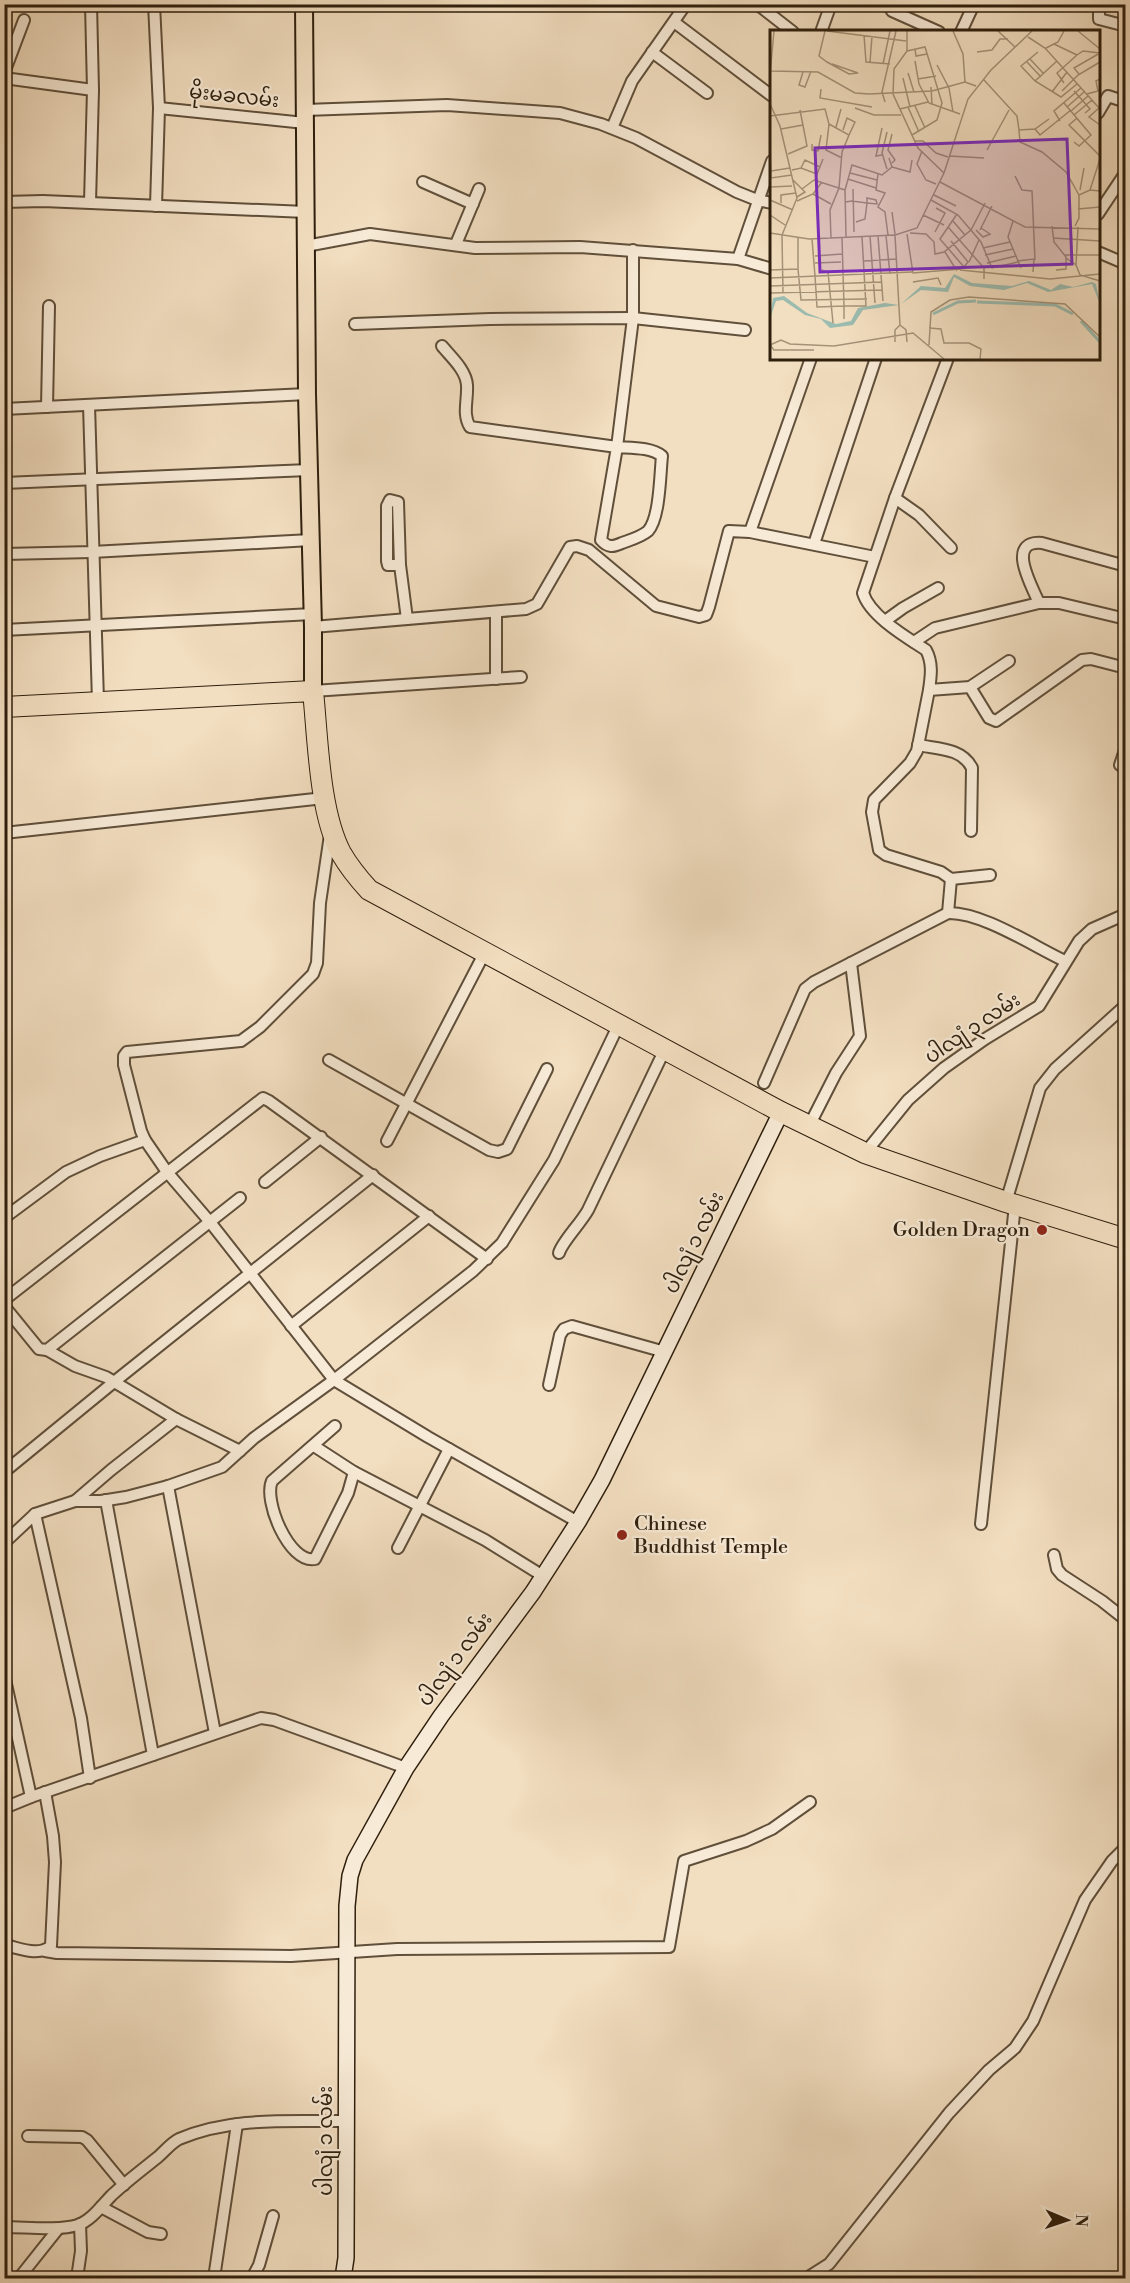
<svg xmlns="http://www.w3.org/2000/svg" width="1130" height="2283" font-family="'Libre Bodoni','Noto Sans Myanmar',serif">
<rect width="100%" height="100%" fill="#f2dec0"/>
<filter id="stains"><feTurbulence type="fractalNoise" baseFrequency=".00333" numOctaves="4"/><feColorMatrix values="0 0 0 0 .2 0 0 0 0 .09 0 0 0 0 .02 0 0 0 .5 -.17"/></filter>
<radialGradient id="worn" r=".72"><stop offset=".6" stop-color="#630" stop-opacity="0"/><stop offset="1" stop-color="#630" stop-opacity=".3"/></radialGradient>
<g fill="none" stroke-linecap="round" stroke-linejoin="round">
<g stroke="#604f3a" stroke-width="14">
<g id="street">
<path d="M154 4 159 108 156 206"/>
<path d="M757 4 793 32"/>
<path d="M888 4 892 11 939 32"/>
<path d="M1099 4V19L1126 26"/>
<path d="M674 22 772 96"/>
<path d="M821 32 831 4"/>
<path d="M961 32 974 4"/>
<path d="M652 52 707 93"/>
<path d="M4 73 24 20"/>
<path d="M4 78 93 90"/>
<path d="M159 108 305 123"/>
<path d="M305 110 447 105 560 113 601 124 636 138 737 192 757 200 772 203"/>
<path d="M1098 113 1108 96 1126 102"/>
<path d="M612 128 632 81 686 4"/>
<path d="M423 182 473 204"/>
<path d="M4 202 43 201 306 212"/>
<path d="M90 202 93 90 91 4"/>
<path d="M1098 214 1126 172"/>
<path d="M456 244 479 189"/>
<path d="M306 246 370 234 475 248 580 247 738 259 772 269"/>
<path d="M1098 252 1126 264"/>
<path d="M738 259 772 161"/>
<path d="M355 324 490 319 633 318 745 330"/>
<path d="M442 346C451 357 466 370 467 385 468 400 462 414 470 427L617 447C631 448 651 447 662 456 660 474 660 518 648 531 641 537 630 540 622 543 613 547 608 548 601 540L617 447 633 318V250"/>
<path d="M948 358 895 498 863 593C870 616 906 637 926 650 933 663 931 676 929 690L970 687 1009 661"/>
<path d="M89 405 98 701"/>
<path d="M47 407 49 306"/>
<path d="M4 409 307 394"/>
<path d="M4 483 309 470"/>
<path d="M895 498 919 515 951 548"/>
<path d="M750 532 811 358"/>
<path d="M814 544 876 358"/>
<path d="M4 554 92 552 311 540"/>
<path d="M400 565H388L387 561V506L390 500 398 502 400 565 407 619"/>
<path d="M1039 603C1032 586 1005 540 1042 543L1126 566"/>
<path d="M885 621 903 608 938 588"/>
<path d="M313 627 526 609 537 604 570 547 577 546 589 550 656 606 699 617 706 615 709 607 729 531 750 532 875 557"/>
<path d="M4 630 313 614"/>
<path d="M914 642 935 628 1039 603H1059L1126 619"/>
<path d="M496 679V612"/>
<path d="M970 687 989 718 996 721 1082 660 1091 659 1126 668"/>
<path d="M929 690 917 751 910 763 874 800 872 812 879 850 886 855 941 872 951 879 990 875"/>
<path d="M313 691 521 677"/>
<path d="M918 745C938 749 962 748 972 768L971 831"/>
<path d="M1120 765 1126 747"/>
<path d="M4 833 324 798"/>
<path d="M330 835 320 903 317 963 313 974 260 1027 241 1041 127 1052 124 1056V1065L141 1131 145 1140 167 1172 210 1222 334 1380 428 1437 578 1522"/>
<path d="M948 913 951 879"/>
<path d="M329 1060 489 1150 498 1152 507 1149 547 1069"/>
<path d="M764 1083 805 989 814 982 948 913C982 912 1033 946 1065 961"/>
<path d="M809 1126 836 1073 860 1036 851 963"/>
<path d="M387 1141 485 952"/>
<path d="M865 1153 908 1100 944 1068 985 1039 1039 1006 1079 941 1092 929 1126 914"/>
<path d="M265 1182 321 1137"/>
<path d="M1006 1202 1040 1088 1055 1069 1126 1005"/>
<path d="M4 1218 66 1172 100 1156 145 1140"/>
<path d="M559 1253C562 1242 581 1223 588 1210L665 1049"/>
<path d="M4 1300 263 1098 269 1101 487 1259"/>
<path d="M4 1306 39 1349 47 1350 240 1198"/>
<path d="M291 1326 429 1216"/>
<path d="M47 1350 75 1366 106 1377 176 1419 240 1451"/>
<path d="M549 1385 560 1335 564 1329 572 1326 665 1352"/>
<path d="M335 1426 272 1481C263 1500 289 1564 315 1559L348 1493 354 1472"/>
<path d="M314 1446 354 1472 485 1540 543 1576"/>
<path d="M4 1472 114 1382 373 1175"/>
<path d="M168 1486 215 1733"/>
<path d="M106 1500 153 1755"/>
<path d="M75 1501 111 1470 176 1419"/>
<path d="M35 1514 81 1718 90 1778"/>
<path d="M981 1524 1015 1205"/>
<path d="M4 1543 35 1514 75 1501H101L126 1497 168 1486 222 1467 254 1438 334 1380 473 1271 502 1243 554 1160 619 1024"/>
<path d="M398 1548 449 1449"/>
<path d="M1054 1555 1057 1569 1062 1575 1102 1601 1126 1620"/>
<path d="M4 1675 31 1797"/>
<path d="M4 1808 31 1797 261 1718 274 1720 406 1768"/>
<path d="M4 1945C20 1948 38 1957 51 1946L55 1862 53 1836 45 1792"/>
<path d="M45 1951 57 1953 291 1956 397 1949 669 1947 684 1861 746 1841 772 1829 810 1802"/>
<path d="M28 2136 82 2137 87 2140 124 2185"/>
<path d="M101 2207 148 2232 161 2234"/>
<path d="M4 2227C27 2227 57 2231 78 2225 92 2220 102 2205 112 2195 127 2181 143 2169 158 2157 165 2151 171 2143 179 2139 233 2116 291 2122 347 2121"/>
<path d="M19 2278 58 2229"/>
<path d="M77 2278 81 2251 80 2224"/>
<path d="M214 2278 237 2124"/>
<path d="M252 2278 259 2265 273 2216"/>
<path d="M807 2278 829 2264 949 2113 989 2070 1015 2048 1033 2021 1085 1900 1112 1861 1126 1847"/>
</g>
</g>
<g stroke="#2f1f0d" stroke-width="18">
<path id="secondary" d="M343 2278 346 2258 347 1906 350 1876 355 1860 406 1768 441 1716 533 1592 578 1522 602 1480 781 1112"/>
</g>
<g stroke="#2f1f0d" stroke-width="20">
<path id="primary" d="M304 4 307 394 313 627V691"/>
</g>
<g stroke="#2f1f0d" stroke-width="22">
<path id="highway" d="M4 707 313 691C318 739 319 811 341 853 349 867 358 878 369 890L781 1112 865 1153 1006 1202 1126 1239"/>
</g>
<use href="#street" stroke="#f7ead6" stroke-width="10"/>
<use href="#secondary" stroke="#f7ead6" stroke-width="15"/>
<use href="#primary" stroke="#f2dec0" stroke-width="16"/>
<use href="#highway" stroke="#f2dec0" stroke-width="20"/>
</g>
<g fill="#8f2418" stroke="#f7ead6" stroke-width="2">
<circle cx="1042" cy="1230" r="6"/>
<circle cx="622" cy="1535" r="6"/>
</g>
<g text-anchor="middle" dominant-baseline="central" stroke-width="4.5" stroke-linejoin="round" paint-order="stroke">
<g font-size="20" fill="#2f1f0d" stroke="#f7ead6">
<text transform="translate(234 97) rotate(6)">မိုးမခလမ်း</text>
<text transform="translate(973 1029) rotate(-34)">ပါလျံ ၃ လမ်း</text>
<text transform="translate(695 1243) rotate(-64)">ပါလျံ ၁ လမ်း</text>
<text transform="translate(456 1660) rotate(-54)">ပါလျံ ၁ လမ်း</text>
<text transform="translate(326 2141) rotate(-90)">ပါလျံ ၁ လမ်း</text>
</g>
<g font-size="20" fill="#2f1f0d" stroke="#f7ead6" text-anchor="end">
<text x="1030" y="1230">Golden Dragon</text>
<text x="634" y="1524" text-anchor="start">Chinese<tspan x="634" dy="23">Buddhist Temple</tspan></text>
</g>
</g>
<g transform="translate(770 30)">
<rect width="330" height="330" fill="#f2dec0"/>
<path d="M184 244 202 253 242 256 259 251 281 260 290 254 303 257 322 252 326 254 330 274 322 254 278 262 257 253 234 260 200 256 184 247 178 262 151 260 131 274 151 256 175 258ZM14 266 37 283 66 294 81 291 88 278 115 273 129 275 93 280 83 295 60 298 51 289 35 285 13 270 6 271 0 288 3 268Z" fill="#9bbcb0"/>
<path fill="none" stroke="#9bbcb0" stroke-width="3" d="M207 272 285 275 303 284M163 284 188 272 206 271M311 291 330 312"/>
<path fill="none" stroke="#a49278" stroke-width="1.5" d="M55 1 49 26 57 32 79 44 88 43 62 34M57 1 136 11M137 1V21L124 39 123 64 148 118 174 143M183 1 193 24 195 52M228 1 245 17M308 1 330 19M94 5 96 32 120 34M258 7 275 18 330 79M284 14 307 25M276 18 288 12 294 1M145 19 146 26 157 24M137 21 155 17 172 73 167 90 142 105M207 22 222 20 230 9H238M268 22 251 36 265 51 291 67 307 54M260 29 274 44M145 31 149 54 159 73 190 84M100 32 102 6M257 32 271 47M113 34 120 1M167 35 179 58 183 82M1 41 48 42 85 63 99 64 162 61 195 52 206 56M33 42 29 55 35 57 41 41M138 43 144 62M0 44 4 1M309 44 304 38 330 23M133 48 140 77M148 49 166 46M214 50 247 86 249 100 265 99 279 89M265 51 287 31M294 53 287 43 307 25 313 21 330 23M161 57 162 75M51 59 50 68 102 77M292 61 308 45 330 32M304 61 320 79 315 83M282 62 297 42M317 64 328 61 326 51 330 49M115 72 112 62 126 1M294 73 321 105 309 116 304 112M0 74 10 96 27 168 12 205M145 76 155 98M138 77 149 102M297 77 314 62M85 78 104 85H131M329 78 319 87 330 95M130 79 158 72M301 81 318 66M304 85 322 70M0 86 55 79 59 94 56 120 72 128M307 88 299 95 330 126M290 91 284 81 311 58M59 94 79 105 72 122 69 158 60 180 61 208M66 97 71 79M112 98 106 126 112 125M11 99 33 95M265 99 270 105 301 80M73 100 77 88 85 92 79 105M249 100 250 112 272 122 296 142 309 165M117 102 112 123 117 139M122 104 118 120 125 130 122 133M145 111H153L166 123 178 127M0 113 1 148 22 145M42 114V120L48 121 51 105M217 120 239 80M152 121 147 134 156 150 166 154M18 124 37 116 30 80M179 126 214 128M122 137 140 142 142 130M31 138 35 130 50 137M22 140 31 138 47 144 53 129M1 141 20 138M80 143 107 150M108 144 106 160 115 163 108 177 115 182 118 205M245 146 252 160 262 161 265 230M22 149 35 162 27 167M78 149 106 158M170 152 255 197 330 199M0 157 22 156M32 159 44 150 75 160M83 159 84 202M310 160 314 138M320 160 330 129M43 164 61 174M164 165 186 176M0 170 23 180M161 170 188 185 211 212 222 238 248 232M27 171 43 164 52 152M75 172 82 171 97 173 107 174 106 170 97 168V173L95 189 86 192M11 173V165L26 163M308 179 330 177M122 182 125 204M0 185 15 195M153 185 174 195M182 190 195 205M243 191 238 207 251 238M282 196 284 212 296 227V239L286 240M305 196 309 188V165L320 160 330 161M178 197 214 238V249M206 200 213 207 220 204 211 198M210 200 222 176M165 202 175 183 166 178M0 203 39 209 125 205M140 203 156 204 164 212 165 224 174 222 201 200 215 173M137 204 143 243 191 239M12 205 13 263M100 206 105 273M108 206 113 271M116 206 120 244M76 207 75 160 82 135 112 145 122 137 119 128M72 208 74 276H96L92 207M283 208 330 211M42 209 45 246M181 211 198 232 194 237 170 209 187 184M213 218 240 212M175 222 187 241M215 225 243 219M295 225H330M45 226 72 224M296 228 306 235 310 245 330 251M94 231 126 229M247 231 264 229 263 242M199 232 209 210M45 233 71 232M217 233 246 226M306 235 308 197M28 239 31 270 97 269M0 240 28 239V208M52 240 58 242 63 293M190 240 280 249 330 244M45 246 47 277 74 276V289M0 248 142 242M143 252 168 248 171 255M0 256 112 252M0 263 112 260M130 295 136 300 137 312M159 298 171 299 174 313H199L211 319 210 329M125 312V300L130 295 125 205 147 198 174 143 198 69 221 40 262 1M0 315 11 310 20 314 64 316 143 303 174 329M0 315 4 320H44M159 315 161 282 180 270 199 267 295 274 330 307"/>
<path fill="#7b2cbf" fill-opacity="0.15" stroke="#7b2cbf" stroke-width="3" d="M297 109 302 234 50 242 45 118Z"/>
<rect width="330" height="330" fill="none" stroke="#2f1f0d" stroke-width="3"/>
</g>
<rect width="1130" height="2283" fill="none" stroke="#f2dec0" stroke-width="24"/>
<rect x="6" y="6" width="1118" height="2271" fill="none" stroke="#2f1f0d" stroke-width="3"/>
<rect x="12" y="12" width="1106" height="2259" fill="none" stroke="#2f1f0d" stroke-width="1.5"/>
<g transform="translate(1067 2220) rotate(92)" stroke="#f7ead6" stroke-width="4.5" paint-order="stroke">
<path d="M0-4.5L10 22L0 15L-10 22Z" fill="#2f1f0d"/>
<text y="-9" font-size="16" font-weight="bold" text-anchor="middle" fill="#2f1f0d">N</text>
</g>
<rect width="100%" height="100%" filter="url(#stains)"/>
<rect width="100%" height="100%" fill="url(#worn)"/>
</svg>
